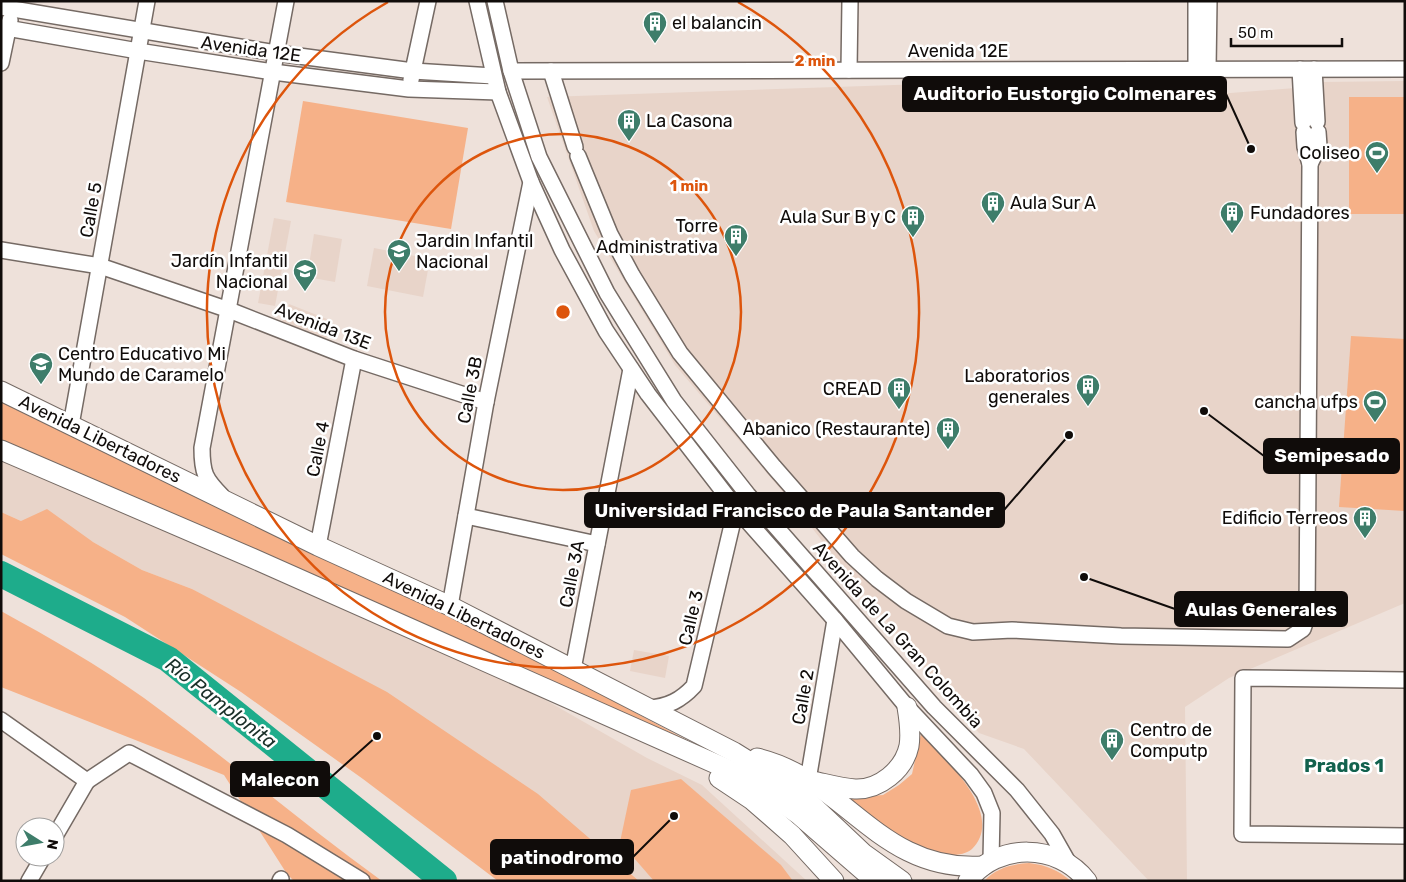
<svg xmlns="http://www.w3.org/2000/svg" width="1406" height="882" font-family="Rubik,sans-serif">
<rect width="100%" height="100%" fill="#eee1da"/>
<g fill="#e8d4c9">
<path d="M1405 81V603L1229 678 1185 707 1187 881H1149L1024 749 979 733 880 614 793 504 675 365 594 231 547 97 924 84 1159 86 1180 95H1205L1295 88 1323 98V82Z"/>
<path d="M274 218 291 221 275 306 258 303Z"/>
<path d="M314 234 342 239 335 282 307 277Z"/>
<path d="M374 248 430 259 423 297 367 286Z"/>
<path d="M289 304 332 321 323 345 280 327Z"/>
<path d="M1 459 535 694 647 758 702 785 807 881H639L621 865 192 589 142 570 93 542 21 521 1 512Z"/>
<path d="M634 650 669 656 665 678 630 671Z"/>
</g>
<g fill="#f6b188">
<rect x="1349" y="97" width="56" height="117"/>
<path d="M303 101 468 128 451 229 286 202Z"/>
<path d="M1351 336 1405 339V511L1339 507Z"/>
<path d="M1 395 535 659 707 751 1 446Z"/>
<path d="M47 509 93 542 142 570 192 589 387 692 538 794 639 881H498L363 779 241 692 125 617 1 554V512L21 521Z"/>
<path d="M1 611C50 638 98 665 144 698 225 757 301 822 382 881H294L287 874 224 775 1 687Z"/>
<path d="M921 734C943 757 1007 814 972 849 963 857 943 856 932 852 897 840 867 814 837 793L860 797 883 795 899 785 912 774Z"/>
<path d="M681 779 781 865 793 881H654L620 842 631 790Z"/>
<path d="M1029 863C1046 865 1058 870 1071 881H984C996 868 1012 864 1029 863Z"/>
</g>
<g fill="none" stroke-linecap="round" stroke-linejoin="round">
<path stroke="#1eac8b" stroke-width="26" d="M1 574 168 659 444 881"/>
<g stroke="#756a64" stroke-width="18">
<g id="minor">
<path d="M477 1 498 92 531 182 562 250 606 331 648 394 736 508 835 620 907 707 971 775 984 793 992 813 991 860"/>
<path d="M495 1 511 71 539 157 607 293 674 401 748 495 934 707 1017 790 1052 834 1069 864"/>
<path d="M1 7 276 53 413 71 493 76"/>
<path d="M1 27 138 51 273 72 409 89 498 92"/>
<path d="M1 63 10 20"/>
<path d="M1196 69V1"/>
<path d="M1208 69 1209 1"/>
<path d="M1300 69 1303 123"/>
<path d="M1314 69 1317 122"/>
<path d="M849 70 850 1"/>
<path d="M511 71 1405 69"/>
<path d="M551 71 575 147"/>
<path d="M411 80 428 1"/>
<path d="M578 156 610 234 632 275 680 353 774 467 852 556 877 579 906 601 948 626 973 632 1012 630 1121 636 1288 639 1303 629 1307 617 1310 164 1305 147 1304 132"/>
<path d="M1310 164 1319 146 1318 132"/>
<path d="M1 250 100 266 229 310 354 359 486 402"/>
<path d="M71 425 147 1"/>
<path d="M222 496C205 479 202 473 202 448L286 1"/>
<path d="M466 516 597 544"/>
<path d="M318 546 354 359"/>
<path d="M450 606 486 402 531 182"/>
<path d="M573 669 631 369"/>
<path d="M1405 680 1243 678 1242 834 1405 836"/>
<path d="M648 708C668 707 681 700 694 686L736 508"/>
<path d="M1 720 87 781 129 753 287 835 362 881"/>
<path d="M808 780 835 620"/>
<path d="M55 836 87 781"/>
<path d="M29 881 43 857"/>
<path d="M280 881 281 879"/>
</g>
</g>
<g stroke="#756a64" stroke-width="21">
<g id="major">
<path d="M1 391 318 546 450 606 734 752 779 780 810 803 863 853 902 881"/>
<path d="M1 450 252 558 725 768 769 794 799 815 875 881"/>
<path d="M757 758C846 779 879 873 983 866"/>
<path d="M719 778 752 800 792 835 834 881"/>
<path d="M813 781C827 784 841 788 855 789 879 790 904 770 909 746 911 734 909 719 907 707"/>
<path d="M968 881C997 842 1058 843 1087 881"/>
</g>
</g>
<use href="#minor" stroke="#fff" stroke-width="15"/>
<use href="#major" stroke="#fff" stroke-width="19"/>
</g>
<g fill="none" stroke="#dd550c" stroke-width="2.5">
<circle cx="563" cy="312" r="178"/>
<path d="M738 2A356 356 0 1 1 388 2"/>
</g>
<defs>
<g id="building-pin" transform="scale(1.25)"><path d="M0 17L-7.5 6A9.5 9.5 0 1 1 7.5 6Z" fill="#3e7d6a" stroke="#fff"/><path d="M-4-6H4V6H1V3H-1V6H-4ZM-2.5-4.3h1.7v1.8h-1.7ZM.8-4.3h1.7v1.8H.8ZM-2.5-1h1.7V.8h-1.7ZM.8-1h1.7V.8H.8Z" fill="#fff"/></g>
<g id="stadium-pin" transform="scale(1.25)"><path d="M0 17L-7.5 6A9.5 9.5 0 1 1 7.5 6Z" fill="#3e7d6a" stroke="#fff"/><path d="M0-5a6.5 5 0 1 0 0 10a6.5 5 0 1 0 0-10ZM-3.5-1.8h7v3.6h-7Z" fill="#fff"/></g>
<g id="school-pin" transform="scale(1.25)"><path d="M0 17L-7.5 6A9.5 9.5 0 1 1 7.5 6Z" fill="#3e7d6a" stroke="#fff"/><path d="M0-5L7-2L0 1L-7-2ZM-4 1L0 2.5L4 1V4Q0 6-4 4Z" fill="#fff"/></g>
</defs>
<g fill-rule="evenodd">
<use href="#building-pin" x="655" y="23"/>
<use href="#building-pin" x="629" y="121"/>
<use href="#stadium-pin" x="1377" y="153"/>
<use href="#building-pin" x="993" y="203"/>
<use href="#building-pin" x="1232" y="213"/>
<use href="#building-pin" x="913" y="217"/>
<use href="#building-pin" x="736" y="236"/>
<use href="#school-pin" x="399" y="251"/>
<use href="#school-pin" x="305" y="271"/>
<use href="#school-pin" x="41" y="364"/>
<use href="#building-pin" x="1088" y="386"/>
<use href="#building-pin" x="899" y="389"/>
<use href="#stadium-pin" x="1375" y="402"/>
<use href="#building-pin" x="948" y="429"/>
<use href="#building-pin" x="1365" y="518"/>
<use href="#building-pin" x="1112" y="740"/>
</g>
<g text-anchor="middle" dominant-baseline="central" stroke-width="5" stroke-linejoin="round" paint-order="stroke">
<g font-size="18" fill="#100c0a" stroke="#fff" text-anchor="end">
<text x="672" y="23" text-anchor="start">el balancin</text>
<text x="646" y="121" text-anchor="start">La Casona</text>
<text x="1360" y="153">Coliseo</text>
<text x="1010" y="203" text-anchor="start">Aula Sur A</text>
<text x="1250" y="213" text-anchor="start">Fundadores</text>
<text x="896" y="217">Aula Sur B y C</text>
<text x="718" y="226">Torre<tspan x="718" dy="21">Administrativa</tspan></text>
<text x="416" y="241" text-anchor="start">Jardin Infantil<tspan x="416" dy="21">Nacional</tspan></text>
<text x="288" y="261">Jardín Infantil<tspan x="288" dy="21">Nacional</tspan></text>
<text x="58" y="354" text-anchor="start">Centro Educativo Mi<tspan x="58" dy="21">Mundo de Caramelo</tspan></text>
<text x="1070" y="376">Laboratorios<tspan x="1070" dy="21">generales</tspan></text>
<text x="882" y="389">CREAD</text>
<text x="1358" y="402">cancha ufps</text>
<text x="930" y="429">Abanico (Restaurante)</text>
<text x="1348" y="518">Edificio Terreos</text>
<text x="1130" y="730" text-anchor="start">Centro de<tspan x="1130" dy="21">Computp</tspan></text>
</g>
<g font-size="18" fill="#100c0a" stroke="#fff">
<text transform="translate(251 49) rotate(8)">Avenida 12E</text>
<text x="958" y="51">Avenida 12E</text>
<text transform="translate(91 210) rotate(-80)">Calle 5</text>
<text transform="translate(323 326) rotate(21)">Avenida 13E</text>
<text transform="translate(470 390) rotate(-79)">Calle 3B</text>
<text transform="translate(100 439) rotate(26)">Avenida Libertadores</text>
<text transform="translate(318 449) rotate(-79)">Calle 4</text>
<text transform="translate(572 574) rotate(-79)">Calle 3A</text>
<text transform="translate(464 615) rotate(26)">Avenida Libertadores</text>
<text transform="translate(691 618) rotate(-77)">Calle 3</text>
<text transform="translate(898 635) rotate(48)">Avenida de La Gran Colombia</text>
<text transform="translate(803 697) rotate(-80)">Calle 2</text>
</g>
<g font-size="19" font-style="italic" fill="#192f28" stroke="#fff">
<text transform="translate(221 703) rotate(38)">Río Pamplonita</text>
</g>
<g font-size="19" font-weight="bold" fill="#12624e" stroke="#fff">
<text x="1344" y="765">Prados 1</text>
</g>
</g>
<circle cx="563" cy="312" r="8" fill="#dd550c" stroke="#fff" stroke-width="2.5"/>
<g font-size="15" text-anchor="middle" font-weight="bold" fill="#dd550c" stroke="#fff" stroke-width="5" stroke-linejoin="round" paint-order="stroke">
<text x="815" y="66">2 min</text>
<text x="689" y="191">1 min</text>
</g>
<path fill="none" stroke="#100c0a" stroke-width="2" d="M1251 149L1226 94M1204 411L1264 456M1069 435L1004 510M1084 577L1175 609M377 736L329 779M674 816L633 857"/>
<g fill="#100c0a" stroke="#fff" stroke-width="2">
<circle cx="1251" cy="149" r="5"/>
<circle cx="1204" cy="411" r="5"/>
<circle cx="1069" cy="435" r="5"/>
<circle cx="1084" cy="577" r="5"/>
<circle cx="377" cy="736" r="5"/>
<circle cx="674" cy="816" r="5"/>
</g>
<g fill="#100c0a" stroke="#100c0a" stroke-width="2">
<rect x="903" y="77" width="323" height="34" rx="5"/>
<rect x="1264" y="439" width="135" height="34" rx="5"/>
<rect x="585" y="493" width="419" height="34" rx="5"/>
<rect x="1175" y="592" width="172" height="34" rx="5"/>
<rect x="231" y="762" width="98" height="34" rx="5"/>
<rect x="491" y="840" width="142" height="34" rx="5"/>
</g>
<g font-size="19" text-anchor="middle" font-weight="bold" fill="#fff">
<text x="1065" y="100">Auditorio Eustorgio Colmenares</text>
<text x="1332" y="462">Semipesado</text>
<text x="794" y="517">Universidad Francisco de Paula Santander</text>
<text x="1261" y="616">Aulas Generales</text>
<text x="280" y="786">Malecon</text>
<text x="562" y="864">patinodromo</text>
</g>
<rect width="1406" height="882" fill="none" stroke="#100c0a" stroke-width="5"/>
<g transform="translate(40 842) rotate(101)"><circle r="24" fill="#ffffff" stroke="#9f9e9d"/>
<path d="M0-4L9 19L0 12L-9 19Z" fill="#3e7d6a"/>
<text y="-8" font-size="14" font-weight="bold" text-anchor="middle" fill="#100c0a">N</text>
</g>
<path d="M1231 38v8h111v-8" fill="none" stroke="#100c0a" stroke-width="2.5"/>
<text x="1238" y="38" font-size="15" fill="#100c0a" stroke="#ffffff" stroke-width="4" paint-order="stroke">50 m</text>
</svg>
